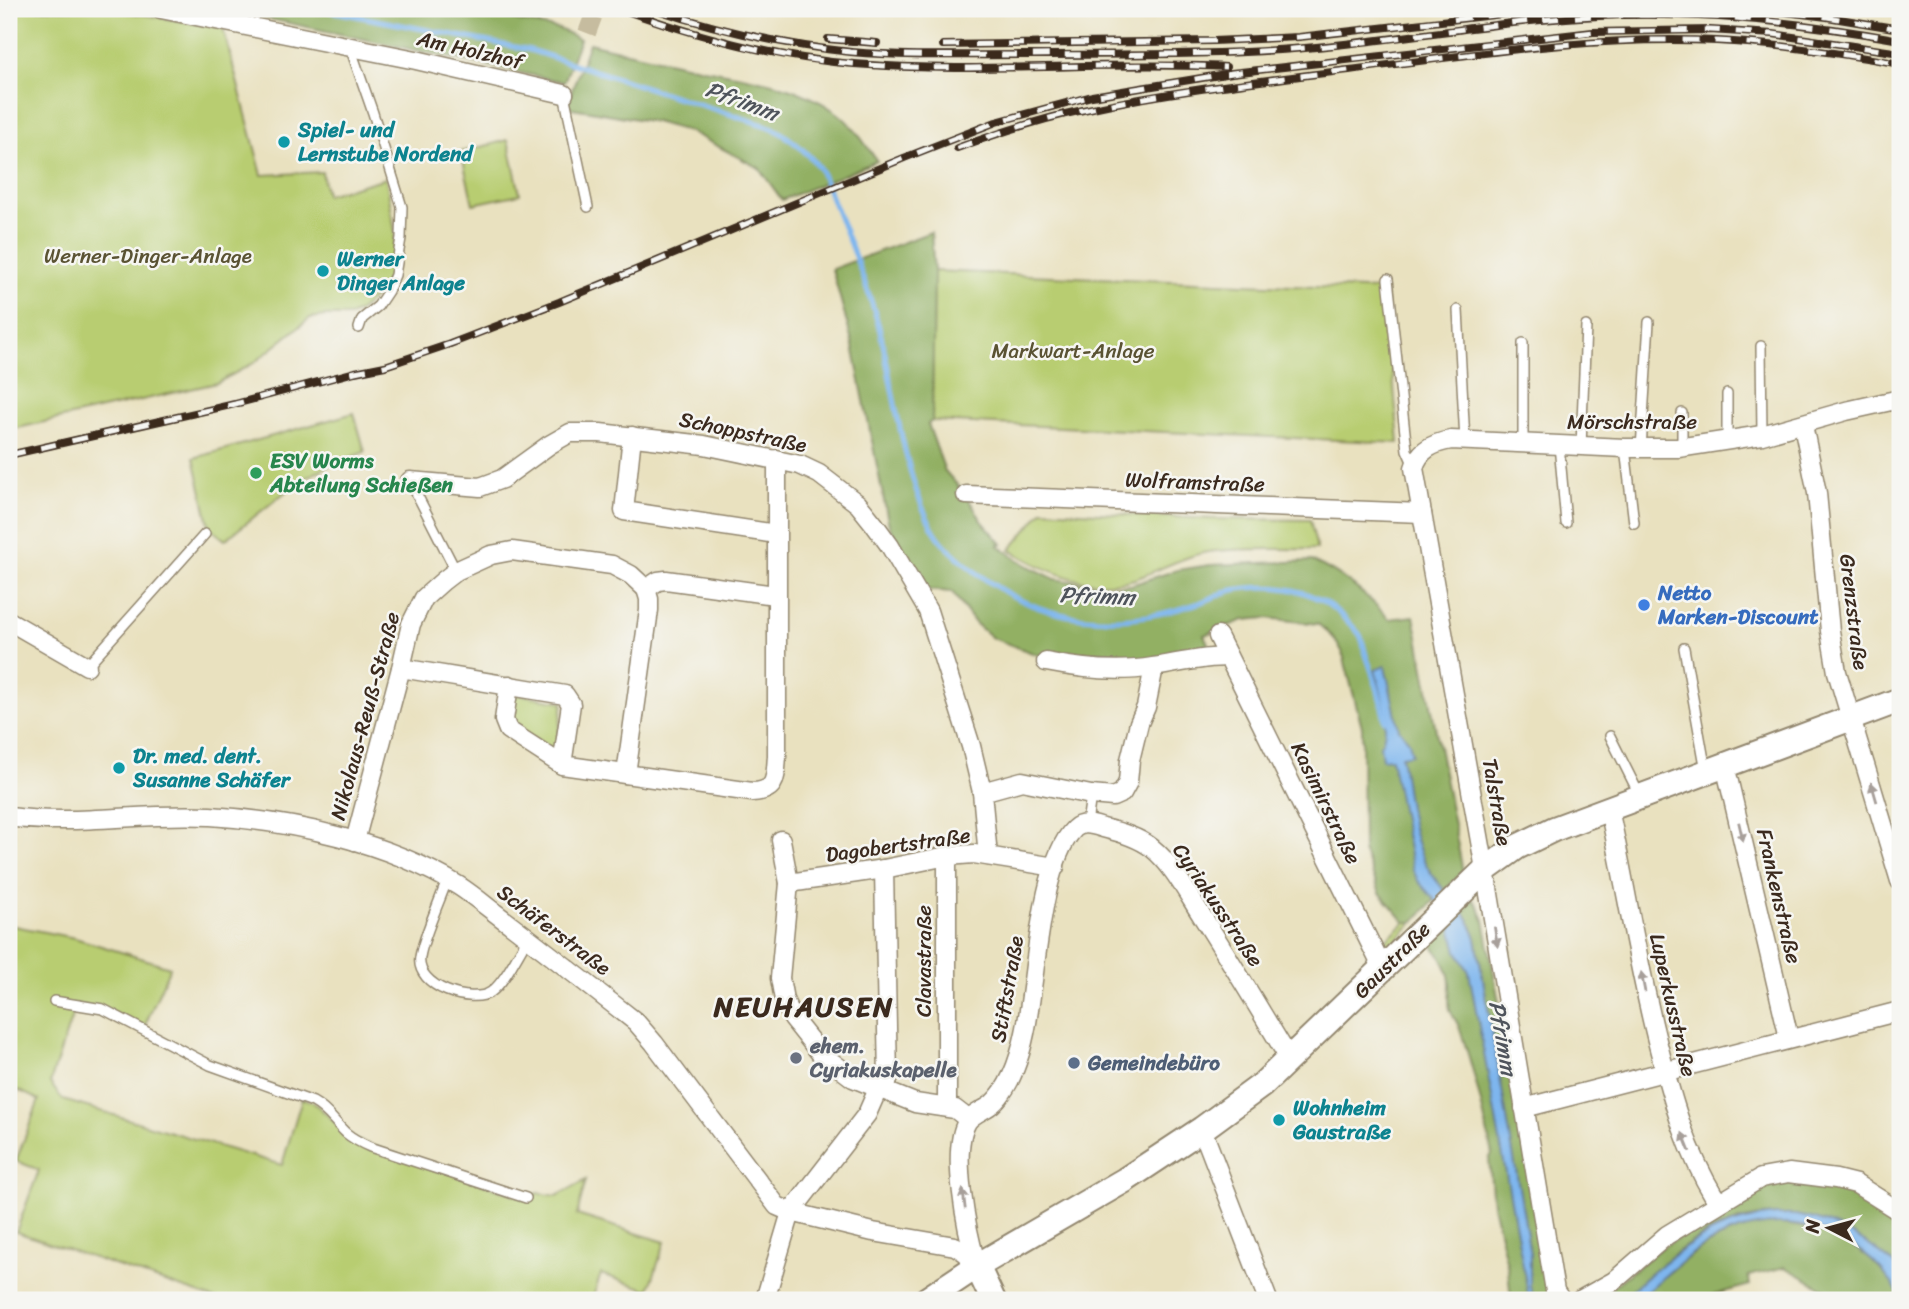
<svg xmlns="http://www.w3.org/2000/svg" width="1909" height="1309" font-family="Sriracha,sans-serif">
<rect width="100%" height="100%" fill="#f6f6f2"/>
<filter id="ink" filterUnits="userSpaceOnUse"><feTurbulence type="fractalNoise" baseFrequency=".0143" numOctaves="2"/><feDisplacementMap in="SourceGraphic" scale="14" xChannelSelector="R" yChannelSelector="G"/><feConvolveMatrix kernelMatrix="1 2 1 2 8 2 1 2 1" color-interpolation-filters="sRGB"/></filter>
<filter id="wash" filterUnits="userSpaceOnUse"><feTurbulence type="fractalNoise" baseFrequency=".00686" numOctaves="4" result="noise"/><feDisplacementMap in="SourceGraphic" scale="28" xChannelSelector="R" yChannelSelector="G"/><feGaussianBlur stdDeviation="1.57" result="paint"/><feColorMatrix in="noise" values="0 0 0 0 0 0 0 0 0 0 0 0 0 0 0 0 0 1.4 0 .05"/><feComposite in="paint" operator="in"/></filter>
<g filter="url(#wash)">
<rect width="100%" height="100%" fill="#e9e1bf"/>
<g fill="#b8cd71" stroke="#7a7c48" stroke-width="2">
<path d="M9 9H108L223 28 262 175 322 172 326 195 386 178 395 232 394 255 389 276 382 290 359 312 350 316H326L310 318 254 363 217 383 9 430Z"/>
<path d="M508 140 520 194 473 204 461 152Z"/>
<path d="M934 271 1385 290 1399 443 932 421Z"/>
<path d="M354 413 365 452 332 464 298 482 225 540 210 528 194 458Z"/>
<path d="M1043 510 1210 519 1310 520 1317 549C1281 550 1244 547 1208 552 1187 555 1163 568 1143 576 1097 595 1049 573 1010 550Z"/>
<path d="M517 694 563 702 556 751 513 729 511 699Z"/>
<path d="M1405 922H1413L1389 948 1383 950 1378 947Z"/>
<path d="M9 925 75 938 170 967 143 1030 116 1014 76 1004 50 1083 63 1100 282 1165 302 1098 313 1102 355 1140 525 1198 538 1193 557 1196 586 1180 577 1215 665 1242 649 1290 601 1274 592 1300H218L16 1232 39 1170 16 1161 39 1100 18 1090 9 1109Z"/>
</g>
<g fill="#92b063" stroke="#666d40" stroke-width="2">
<path d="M223 9H471L518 21 559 29 580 39 564 82Z"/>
<path d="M589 43C626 52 662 60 699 68 746 77 796 83 836 112 853 124 865 144 877 161L782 200 759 168 691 132 655 122 566 107Z"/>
<path d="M931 232 934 271 932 421 928 424 945 471 966 495 982 521 1002 544 998 545 1024 564 1055 579 1107 587 1131 585 1177 570 1210 565 1312 561C1340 573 1369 596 1389 619L1414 616 1463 872 1413 922H1405L1380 893 1363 851 1362 727 1342 651 1332 636 1318 624 1267 618 1244 620 1204 635 1212 652 1134 665 1049 659 992 638 975 623 952 592 926 590 889 526 852 341 832 269Z"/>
<path d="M1472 899 1478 906 1484 920 1553 1300H1534L1530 1286V1255L1476 939 1473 928 1462 909Z"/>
<path d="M1450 921 1457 951 1469 972 1530 1300H1511L1508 1269 1493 1205 1489 1159 1492 1154C1483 1111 1474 1068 1459 1027 1457 1021 1453 1017 1451 1012 1447 1003 1450 995 1450 985 1451 970 1438 953 1430 941Z"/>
<path d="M1788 1182C1839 1183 1857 1194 1900 1219V1270C1841 1215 1768 1195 1695 1240 1668 1257 1644 1279 1620 1300H1597L1658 1250 1762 1188Z"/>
<path d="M1775 1223C1817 1227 1854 1239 1883 1272 1890 1280 1899 1289 1900 1300H1829L1826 1290 1785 1267 1748 1276 1750 1285 1694 1300H1636C1681 1263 1714 1228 1775 1223Z"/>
</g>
<g fill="#7eb6ee" stroke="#5c7086" stroke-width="2">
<path d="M1385 666 1399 729 1409 741 1412 754 1401 756C1408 793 1409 835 1428 868 1443 895 1469 908 1476 939L1526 1228 1530 1255V1286L1534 1300 1529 1299 1469 972 1457 951 1448 915 1418 881 1413 870 1391 758 1382 759 1380 745C1392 729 1380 688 1375 670Z"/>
<path d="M1796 1215C1837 1222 1870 1242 1900 1270V1296C1859 1224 1772 1203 1702 1247 1684 1258 1668 1273 1652 1287 1648 1291 1641 1298 1636 1300 1632 1302 1624 1300 1620 1300 1674 1253 1719 1212 1796 1215Z"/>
</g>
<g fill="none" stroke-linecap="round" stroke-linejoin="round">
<path stroke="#7eb6ee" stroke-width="5" d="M320 9 530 50 773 128C792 139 807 151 820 169 840 221 864 273 879 327 894 384 906 507 947 547 999 598 1057 626 1132 618 1154 616 1178 610 1199 603 1210 599 1222 593 1233 590 1274 583 1316 588 1345 619 1350 624 1356 629 1360 635 1363 640 1364 649 1366 655 1374 677 1381 698 1385 721"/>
</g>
</g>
<g filter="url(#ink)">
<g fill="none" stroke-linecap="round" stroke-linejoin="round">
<path stroke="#c6bc9f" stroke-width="18" stroke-dasharray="18 9" stroke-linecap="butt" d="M587 33 596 9"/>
<g stroke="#92866e" stroke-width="12">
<g id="lane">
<path d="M350 47 373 113 402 207 401 238 395 275 388 291 378 306 362 319 359 328"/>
<path d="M564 94 588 207"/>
<path d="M1388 279 1405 433 1407 450 1414 466"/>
<path d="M1458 310 1465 441"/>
<path d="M1761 346 1762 435"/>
<path d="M1727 394V441"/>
<path d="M1682 413V448"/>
<path d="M1523 443V343"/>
<path d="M1559 445 1566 523"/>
<path d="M1581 446 1586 326"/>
<path d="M1625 448 1634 523"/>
<path d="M1641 449 1649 322"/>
<path d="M410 481 456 571"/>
<path d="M1684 648 1706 771"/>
<path d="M87 666 205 534"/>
<path d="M1610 736 1640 796"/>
<path d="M1087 824 1091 795"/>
<path d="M447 880C440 901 423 937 420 957 415 987 472 1005 491 992 505 982 518 953 528 938"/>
<path d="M54 1001 103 1009 210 1065 313 1102C328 1110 334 1122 346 1133 353 1139 361 1143 370 1147L526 1198"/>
</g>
</g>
<g stroke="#92866e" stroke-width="21">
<g id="street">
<path d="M161 9 416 60 564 94"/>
<path d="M1803 425 1817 493 1830 631 1837 672 1900 881"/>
<path d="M632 436 624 511 776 534"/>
<path d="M410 481 480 487 502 479 549 445 570 433H600L704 445 800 465 819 474 858 504 874 524 890 546 928 611 971 746 982 792 988 856"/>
<path d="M966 495 1422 513"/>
<path d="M9 621 87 666"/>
<path d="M1218 636 1383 969"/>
<path d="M1046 662C1081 669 1117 673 1153 667 1179 663 1202 657 1228 657"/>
<path d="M401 668 565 695 571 704 562 765 752 792C778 791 775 777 777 756V459"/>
<path d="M509 685 504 720 508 730 562 765"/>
<path d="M1725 765 1789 1038"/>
<path d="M626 774 649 610V599L646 589"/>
<path d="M982 792 1022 781 1091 795 1113 797 1122 793 1128 782 1130 760 1139 723 1146 707 1154 667"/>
<path d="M1609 809C1627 891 1639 975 1661 1056 1674 1106 1687 1151 1714 1196L1720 1201"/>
<path d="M9 817C76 826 143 812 210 816 292 821 388 842 459 886 476 897 493 912 510 924 552 956 594 989 636 1022L654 1043 777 1206 791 1212 873 1232 955 1246 966 1253 977 1266"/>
<path d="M781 840 789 883 780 978 784 1000 793 1019 820 1053 853 1078 915 1103 955 1109 968 1119"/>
<path d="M355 841 401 668 411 624 424 598 443 581 456 571 491 555 512 551 612 565 631 575 646 589 658 581 666 580 775 595"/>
<path d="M884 869 888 1080 885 1090"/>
<path d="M789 883 884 869 947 856 974 854 1055 867"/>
<path d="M947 1107V856"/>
<path d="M1524 1108 1900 1011"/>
<path d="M1202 1129 1268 1300"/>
<path d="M976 1262C967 1232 950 1150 967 1122 972 1114 985 1110 992 1104 1011 1087 1020 1057 1025 1033 1036 984 1039 865 1074 829 1082 821 1093 825 1103 828 1120 832 1138 837 1152 848 1173 865 1187 893 1202 916 1232 963 1261 1012 1290 1060"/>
<path d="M765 1300 791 1212 867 1114 878 1089"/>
<path d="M1561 1300 1555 1291 1483 858 1414 468C1419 450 1433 443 1451 440L1625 448H1678L1762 435 1846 411 1900 399"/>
<path d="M1580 1300 1614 1281 1667 1235 1761 1178 1789 1173 1836 1179 1856 1184 1900 1212"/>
</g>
</g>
<g stroke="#92866e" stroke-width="28">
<g id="secondary">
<path d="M977 1266 993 1300"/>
<path d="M926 1300 977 1266 1125 1180 1202 1129 1262 1085 1485 870 1517 847 1554 829 1900 700"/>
</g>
</g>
<use href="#lane" stroke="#fff" stroke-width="9"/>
<use href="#street" stroke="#fff" stroke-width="18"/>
<use href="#secondary" stroke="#fff" stroke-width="24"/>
<g stroke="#3b2a1e" stroke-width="8">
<g id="rail">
<path d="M621 9C696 36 774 58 854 64 978 74 1102 61 1226 67"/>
<path d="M654 9C718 30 784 45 851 52 907 57 965 55 1021 55 1115 54 1211 56 1305 48 1403 40 1501 20 1599 16 1701 11 1801 22 1900 40"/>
<path d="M1760 9 1827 17 1900 29"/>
<path d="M828 39 877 43"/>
<path d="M943 45 1213 41 1299 37 1547 9"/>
<path d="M957 148C998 133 1040 119 1083 110 1171 91 1260 81 1349 70 1471 55 1594 35 1717 41 1779 44 1839 53 1900 64"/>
<path d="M9 455 235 404 355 372 385 366 450 344 559 302 904 158 996 122 1092 96 1232 73 1593 32 1710 30 1773 34 1900 53"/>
</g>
</g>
<use href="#rail" stroke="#f6f6f2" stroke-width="5" stroke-dasharray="16" stroke-linecap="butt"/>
</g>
<defs><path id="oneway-solid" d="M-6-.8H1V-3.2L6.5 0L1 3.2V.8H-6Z" transform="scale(1.75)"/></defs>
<g fill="#a79f9a">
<use href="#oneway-solid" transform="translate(1874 792) rotate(-106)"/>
<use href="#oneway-solid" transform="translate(1741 832) rotate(77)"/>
<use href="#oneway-solid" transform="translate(1496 937) rotate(81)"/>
<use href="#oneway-solid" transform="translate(1643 982) rotate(-101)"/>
<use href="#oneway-solid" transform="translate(1686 1142) rotate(-112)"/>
<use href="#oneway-solid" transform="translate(964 1199) rotate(-97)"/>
</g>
</g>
<g fill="#0f9aa8" stroke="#f6f6f2" stroke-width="2.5">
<circle cx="284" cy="142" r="7"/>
<circle cx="323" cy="271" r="7"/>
<circle cx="119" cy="768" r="7"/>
<circle cx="1279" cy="1120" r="7"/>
</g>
<circle fill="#2e9e5b" stroke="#f6f6f2" stroke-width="2.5" cx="256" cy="473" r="7"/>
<circle fill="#3f7fe0" stroke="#f6f6f2" stroke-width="2.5" cx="1644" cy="605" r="7"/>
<circle fill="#6b7280" stroke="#f6f6f2" stroke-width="2.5" cx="796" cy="1058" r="7"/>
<circle fill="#5c6f8a" stroke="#f6f6f2" stroke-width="2.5" cx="1074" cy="1063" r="7"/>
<g text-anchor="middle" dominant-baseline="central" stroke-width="5" stroke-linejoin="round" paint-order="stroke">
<g font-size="21" fill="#3b2a1e" stroke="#f6f6f2">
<text transform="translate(470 50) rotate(13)">Am Holzhof</text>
<text x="1632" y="422">Mörschstraße</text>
<text transform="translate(743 432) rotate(12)">Schoppstraße</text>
<text transform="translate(1195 482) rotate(2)">Wolframstraße</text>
<text transform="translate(1854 612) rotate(83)">Grenzstraße</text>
<text transform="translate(365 716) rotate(-75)">Nikolaus-Reuß-Straße</text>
<text transform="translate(1497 802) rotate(80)">Talstraße</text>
<text transform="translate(1326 803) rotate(64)">Kasimirstraße</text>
<text transform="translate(898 845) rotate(-8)">Dagobertstraße</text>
<text transform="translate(1779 896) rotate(77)">Frankenstraße</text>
<text transform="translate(1218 905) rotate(56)">Cyriakusstraße</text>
<text transform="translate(554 930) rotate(37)">Schäferstraße</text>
<text transform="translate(1392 960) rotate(-45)">Gaustraße</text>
<text transform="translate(924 961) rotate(-90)">Clavastraße</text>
<text transform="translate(1007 989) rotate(-80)">Stiftstraße</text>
<text transform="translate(1673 1005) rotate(77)">Luperkusstraße</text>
</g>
<g font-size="21" font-weight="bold" fill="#0d838f" stroke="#f6f6f2" text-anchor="start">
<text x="298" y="130">Spiel- und<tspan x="298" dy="24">Lernstube Nordend</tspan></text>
<text x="337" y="259">Werner<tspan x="337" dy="24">Dinger Anlage</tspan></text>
<text x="133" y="756">Dr. med. dent.<tspan x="133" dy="24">Susanne Schäfer</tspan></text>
<text x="1293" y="1108">Wohnheim<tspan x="1293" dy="24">Gaustraße</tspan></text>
</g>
<g font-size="21" fill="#5a5333" stroke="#f6f6f2">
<text x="148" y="256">Werner-Dinger-Anlage</text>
<text x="1073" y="351">Markwart-Anlage</text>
</g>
<g font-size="21" font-weight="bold" fill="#27864d" stroke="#f6f6f2" text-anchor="start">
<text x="270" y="461">ESV Worms<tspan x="270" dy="24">Abteilung Schießen</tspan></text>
</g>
<g font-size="21" font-weight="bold" fill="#366cbe" stroke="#f6f6f2" text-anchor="start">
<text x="1658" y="593">Netto<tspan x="1658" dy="24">Marken-Discount</tspan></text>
</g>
<g font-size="21" font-weight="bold" fill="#5b616d" stroke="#f6f6f2" text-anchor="start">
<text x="810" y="1046">ehem.<tspan x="810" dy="24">Cyriakuskapelle</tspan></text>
</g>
<g font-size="21" font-weight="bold" fill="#4e5e75" stroke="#f6f6f2" text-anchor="start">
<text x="1088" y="1063">Gemeindebüro</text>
</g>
<g font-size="23" font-style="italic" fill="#4f545c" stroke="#f6f6f2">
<text transform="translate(742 101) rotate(20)">Pfrimm</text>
<text transform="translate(1097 596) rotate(2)">Pfrimm</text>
<text transform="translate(1503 1038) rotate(80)">Pfrimm</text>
</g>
<g font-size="28" font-weight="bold" letter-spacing="2" fill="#3b2a1e" stroke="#f6f6f2">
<text x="804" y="1006">NEUHAUSEN</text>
</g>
</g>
<rect width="1909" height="1309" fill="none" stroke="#f6f6f2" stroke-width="35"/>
<g transform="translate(1829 1228) rotate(276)" stroke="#f6f6f2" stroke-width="5" paint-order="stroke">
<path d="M0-5L12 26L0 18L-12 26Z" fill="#3b2a1e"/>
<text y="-10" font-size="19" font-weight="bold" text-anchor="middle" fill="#3b2a1e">N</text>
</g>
</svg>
